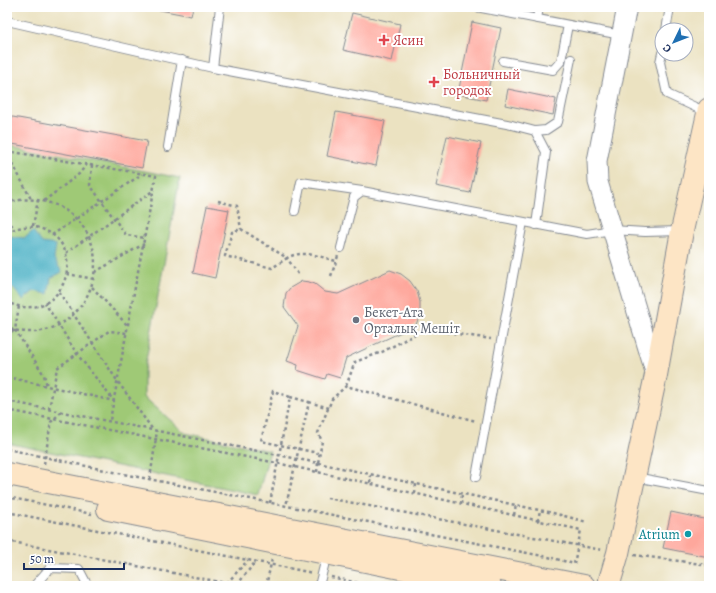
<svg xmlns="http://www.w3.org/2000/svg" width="716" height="593" font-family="Alegreya,serif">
<rect width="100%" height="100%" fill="#fff"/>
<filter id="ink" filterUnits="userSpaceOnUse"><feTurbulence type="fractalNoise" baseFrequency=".025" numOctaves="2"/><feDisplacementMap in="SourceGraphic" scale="8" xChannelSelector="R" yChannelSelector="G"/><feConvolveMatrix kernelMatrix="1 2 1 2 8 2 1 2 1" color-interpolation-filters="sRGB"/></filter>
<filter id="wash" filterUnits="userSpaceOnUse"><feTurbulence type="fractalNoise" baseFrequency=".012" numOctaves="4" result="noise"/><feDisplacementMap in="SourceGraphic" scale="16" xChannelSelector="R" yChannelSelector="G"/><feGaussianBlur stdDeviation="0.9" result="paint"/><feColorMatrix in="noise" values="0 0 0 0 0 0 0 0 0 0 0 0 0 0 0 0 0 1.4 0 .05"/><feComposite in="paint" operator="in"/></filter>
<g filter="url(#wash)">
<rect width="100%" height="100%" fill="#ebe2c1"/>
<path fill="#9fc976" stroke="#5d7c6a" d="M7 144 180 178 144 371V397L185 433 270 451 258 495 7 443Z"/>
<path fill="#44aec3" stroke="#306e90" d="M33 231 42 243 56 245 54 259 62 272 51 278 48 294 34 291 23 300 13 288 7 287V236L25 238Z"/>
<g id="blocks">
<g fill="#fea79c">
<path d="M155 7H193L191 16 155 9Z"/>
<path d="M352 13 400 24 392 61 343 50Z"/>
<path d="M472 22 501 28 486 100 458 94Z"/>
<path d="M508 89 556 99 553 115 505 105Z"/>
<path d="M336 112 385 121 376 166 327 156Z"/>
<path d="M7 116 147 141 142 168 7 143Z"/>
<path d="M447 136 481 143 470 193 436 186Z"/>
<path d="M207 206 229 210 215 278 193 273Z"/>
<path d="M390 270 401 274 410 281 417 291 420 302V314L416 325 346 358 340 378 327 374 325 379 297 370 298 365 287 361 298 326 284 307 286 293 290 288 302 281 309 282 315 284 325 292 338 294Z"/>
<path d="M671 512 709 520V557L663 548Z"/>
</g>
</g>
</g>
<g filter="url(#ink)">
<use href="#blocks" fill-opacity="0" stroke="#838890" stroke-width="1"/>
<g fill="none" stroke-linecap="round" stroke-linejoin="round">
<g stroke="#838890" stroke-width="10">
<g id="service">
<path d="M476 7 621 35"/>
<path d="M537 19 539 7"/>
<path d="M7 21 213 68 512 125 535 131 546 152 536 225"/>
<path d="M666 30 670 7"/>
<path d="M662 53 660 62 667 94 708 113"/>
<path d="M503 61 553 70 561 61 568 25"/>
<path d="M213 68 220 7"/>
<path d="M535 131 546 130 558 122 571 59"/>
<path d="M168 147 182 60"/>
<path d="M295 211 301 182 362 191"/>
<path d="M341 248 354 197 362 191 587 234 612 230 645 232 681 231"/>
<path d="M476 477 523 222"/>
<path d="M635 477 709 491"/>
<path d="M34 586 50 568 79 569 88 586"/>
<path d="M319 586 327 554"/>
</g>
</g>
<g stroke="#838890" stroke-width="21">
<path id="tertiary" d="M627 7 597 161 598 182 656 375"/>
</g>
<g stroke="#838890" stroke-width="24">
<g id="secondary">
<path d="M7 474 584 586"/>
<path d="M108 509 490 586"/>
<path d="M610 586V580L618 553 656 375 682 231 709 109"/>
</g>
</g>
<g stroke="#838890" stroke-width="2.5" stroke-dasharray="3 3" stroke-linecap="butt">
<path d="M7 151 156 176 110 420"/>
<path d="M7 153 31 199"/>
<path d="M92 165 90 185 126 235 145 238"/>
<path d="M44 201 79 174 87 164"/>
<path d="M218 201 237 206 241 229"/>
<path d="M7 203C24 197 44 199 60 207 131 246 84 354 7 328"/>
<path d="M7 219 14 228"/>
<path d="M33 226 38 200"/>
<path d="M241 229 287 258 272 268 225 256 232 232Z"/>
<path d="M7 233C16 227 29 225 39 228 93 244 63 329 7 302"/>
<path d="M52 235 142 174"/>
<path d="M66 253 154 190"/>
<path d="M95 272 144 244"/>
<path d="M67 274 94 279"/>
<path d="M298 274 287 258C302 249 321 257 336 261"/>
<path d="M331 276 338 256"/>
<path d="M92 287 128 326"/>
<path d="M59 292 118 382 153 430"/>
<path d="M15 330 44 375 47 386"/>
<path d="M7 335 15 330 19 306"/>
<path d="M7 377 114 401 77 354 45 303"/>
<path d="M346 386 355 362 382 352 425 329 491 339"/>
<path d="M290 397 273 391 261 441 318 453"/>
<path d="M7 401 318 463 322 441 318 433 332 399 346 386 476 421"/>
<path d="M309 402 329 408"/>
<path d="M49 409 57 368 109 331 127 333"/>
<path d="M7 410 272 462 581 530 574 564 553 558"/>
<path d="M7 449 128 475 553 558"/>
<path d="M318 463 553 513 587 522"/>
<path d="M44 464 51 422 61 412"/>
<path d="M317 472 318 463"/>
<path d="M150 479 157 431"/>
<path d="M370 483 371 475"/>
<path d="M415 493 416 484"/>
<path d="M7 497 92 514"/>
<path d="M327 498 602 550"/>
<path d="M270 503 290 397 309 402 286 506"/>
<path d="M461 504 462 494"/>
<path d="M7 512 313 573"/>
<path d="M514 515 516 505"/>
<path d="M538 521 540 510"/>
<path d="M7 541 241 586"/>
<path d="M634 555 709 565"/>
<path d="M331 577 372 586"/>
<path d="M227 583 248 560"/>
<path d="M237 585 256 561"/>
<path d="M266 586 272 559"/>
</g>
<use href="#service" stroke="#fff" stroke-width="8"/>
<use href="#tertiary" stroke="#fff" stroke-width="19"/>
<use href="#secondary" stroke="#fde5c5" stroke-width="22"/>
</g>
</g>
<g fill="#e0444e" stroke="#fff" stroke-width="1.5">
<path d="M382 34h4v4h4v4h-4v4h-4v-4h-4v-4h4z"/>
<path d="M432 76h4v4h4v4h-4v4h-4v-4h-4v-4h4z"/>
</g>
<circle fill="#6b7280" stroke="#fff" stroke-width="1.5" cx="356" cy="320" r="4"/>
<circle fill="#0f9aa8" stroke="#fff" stroke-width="1.5" cx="688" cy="534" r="4"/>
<g text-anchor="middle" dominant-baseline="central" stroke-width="4" stroke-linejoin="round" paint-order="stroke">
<g font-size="14" fill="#be3a42" stroke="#fff" text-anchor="start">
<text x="393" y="40">Ясин</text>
<text x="443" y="74">Больничный<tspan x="443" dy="16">городок</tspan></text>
</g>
<g font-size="14" fill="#5b616d" stroke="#fff" text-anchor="start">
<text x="364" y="312">Бекет-Ата<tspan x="364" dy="16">Орталық Мешіт</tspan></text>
</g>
<g font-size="14" fill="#0d838f" stroke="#fff" text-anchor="end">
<text x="680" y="534">Atrium</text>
</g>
</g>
<rect width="716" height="593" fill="none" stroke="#fff" stroke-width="24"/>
<g transform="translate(674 42) rotate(227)"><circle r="19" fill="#ffffff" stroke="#a4acbf"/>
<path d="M0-3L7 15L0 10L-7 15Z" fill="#1f6fb2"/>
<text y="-6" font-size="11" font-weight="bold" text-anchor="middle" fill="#1b2f5e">С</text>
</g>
<path d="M24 563v6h100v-6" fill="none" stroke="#1b2f5e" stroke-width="2"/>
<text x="30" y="563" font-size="12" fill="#1b2f5e" stroke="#ffffff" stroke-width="3" paint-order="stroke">50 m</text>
</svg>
